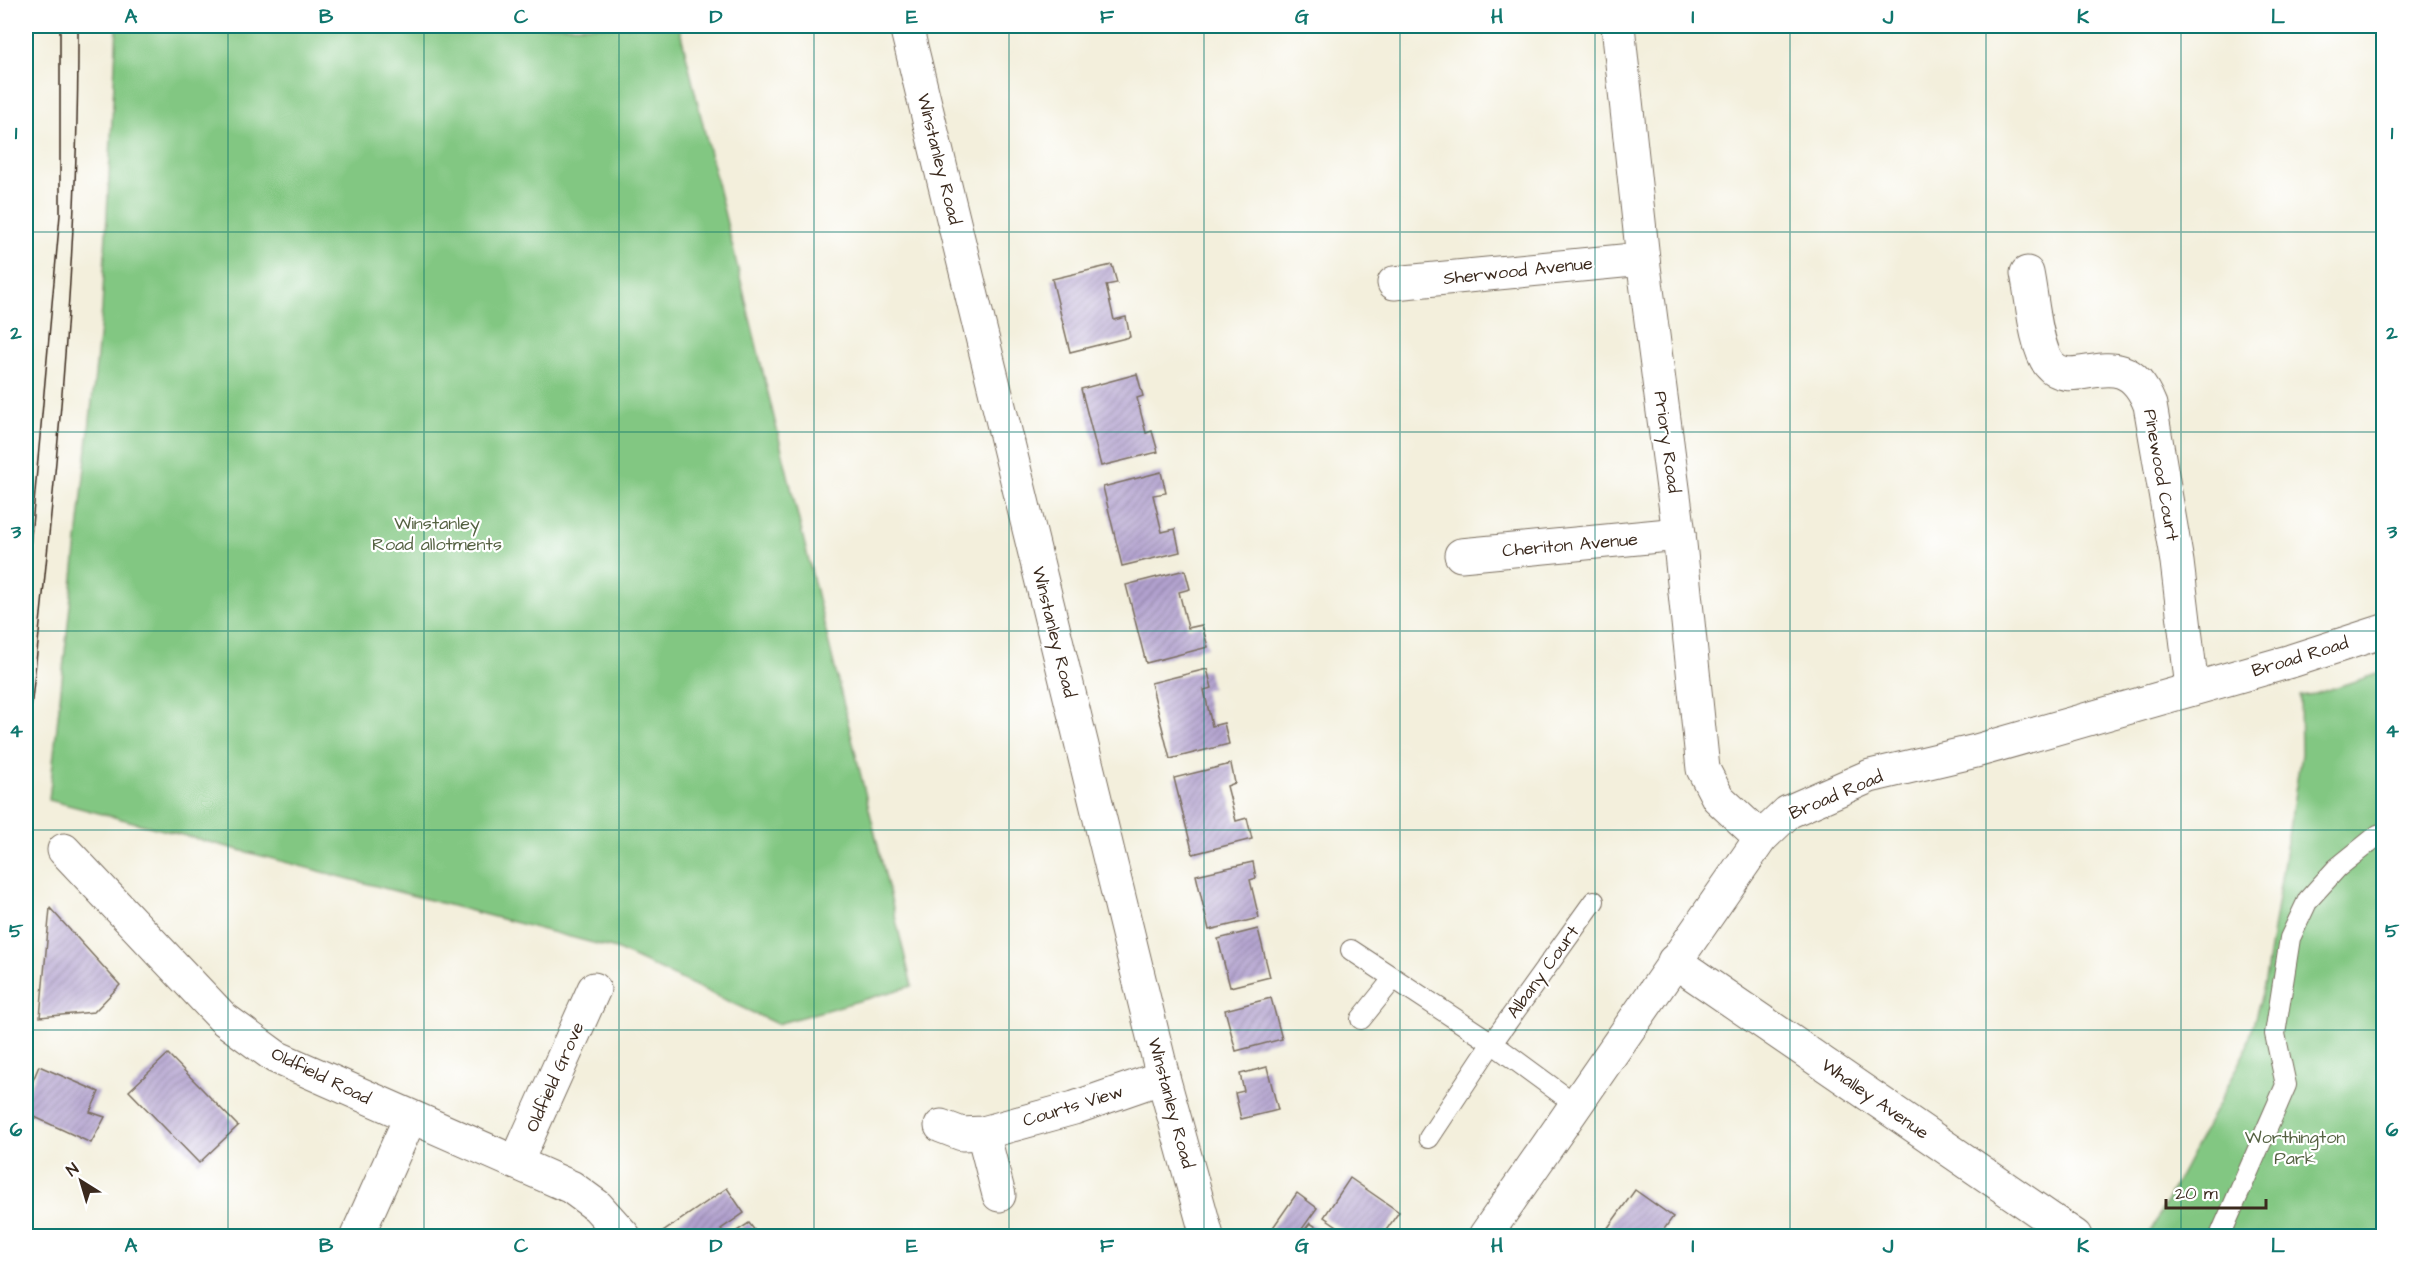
<svg xmlns="http://www.w3.org/2000/svg" width="2409" height="1262" font-family="'Architects Daughter',sans-serif">
<defs>
<pattern id="building-hatch" width="6" height="6" patternUnits="userSpaceOnUse" patternTransform="scale(1.5)"><rect width="6" height="6" fill="#b1a0ce"/><path d="M-1 1l2-2M0 6l6-6M5 7l2-2" fill="none" stroke="#9183a7"/></pattern>
</defs>
<rect width="100%" height="100%" fill="#fff"/>
<filter id="ink" filterUnits="userSpaceOnUse"><feTurbulence type="fractalNoise" baseFrequency=".0167" numOctaves="2"/><feDisplacementMap in="SourceGraphic" scale="12" xChannelSelector="R" yChannelSelector="G"/><feConvolveMatrix kernelMatrix="1 2 1 2 8 2 1 2 1" color-interpolation-filters="sRGB"/></filter>
<filter id="wash" filterUnits="userSpaceOnUse"><feTurbulence type="fractalNoise" baseFrequency=".008" numOctaves="4" result="noise"/><feDisplacementMap in="SourceGraphic" scale="24" xChannelSelector="R" yChannelSelector="G"/><feGaussianBlur stdDeviation="1.35" result="paint"/><feColorMatrix in="noise" values="0 0 0 0 0 0 0 0 0 0 0 0 0 0 0 0 0 1.4 0 .05"/><feComposite in="paint" operator="in"/></filter>
<g filter="url(#wash)">
<rect width="100%" height="100%" fill="#f3efdc"/>
<g fill="#82c782" stroke="#5e7850" stroke-width="1.5">
<path d="M117 26H679L912 986 777 1024 616 949 49 800 102 309Z"/>
<path d="M2383 672V1236H2148L2245 1053 2264 986 2301 754 2300 696 2315 694Z"/>
</g>
<g id="blocks">
<g fill="url(#building-hatch)">
<path d="M1112 265 1117 283 1106 285 1114 320 1126 317 1130 337 1070 352 1052 279Z"/>
<path d="M1137 374 1143 396 1137 398 1146 433 1152 431 1158 452 1101 466 1081 389Z"/>
<path d="M1161 472 1166 493 1153 495 1162 532 1175 529 1180 552 1122 566 1103 487Z"/>
<path d="M1185 570 1190 589 1179 592 1188 628 1202 625 1208 647 1146 663 1126 585Z"/>
<path d="M1207 669 1212 688 1204 690 1212 726 1224 723 1229 744 1170 759 1151 683Z"/>
<path d="M1231 764 1235 783 1227 786 1236 821 1247 818 1252 839 1193 854 1174 778Z"/>
<path d="M1253 862 1256 878 1250 880 1259 918 1209 930 1196 875Z"/>
<path d="M50 908 120 985 94 1012 40 1017Z"/>
<path d="M1258 929 1270 977 1230 987 1218 939Z"/>
<path d="M1271 998 1282 1039 1236 1051 1225 1010Z"/>
<path d="M168 1054 238 1126 199 1163 129 1091Z"/>
<path d="M39 1066 99 1092 90 1112 105 1117 91 1143 26 1113V1097Z"/>
<path d="M1267 1067 1278 1110 1241 1119 1235 1093 1244 1091 1240 1074Z"/>
<path d="M1350 1178 1399 1212 1382 1236H1352L1324 1217Z"/>
<path d="M727 1188 744 1213 721 1229 727 1236H666L663 1232Z"/>
<path d="M1635 1190 1673 1217 1659 1236H1602Z"/>
<path d="M1297 1193 1317 1208 1297 1236H1267Z"/>
<path d="M749 1223 759 1236H729Z"/>
<path d="M1310 1223 1330 1236H1300Z"/>
</g>
</g>
</g>
<g filter="url(#ink)">
<use href="#blocks" fill-opacity="0" stroke="#7b6f60" stroke-width="1.5"/>
<g fill="none" stroke-linecap="round" stroke-linejoin="round">
<g stroke="#7b6f60" stroke-width="22">
<g id="service">
<path d="M1351 950 1492 1043 1575 1104"/>
<path d="M1361 1019 1393 979"/>
<path d="M1429 1138 1492 1043 1594 901"/>
<path d="M2220 1236 2286 1085 2275 1034 2290 938 2308 900 2337 868 2378 835 2384 833"/>
</g>
</g>
<g stroke="#7b6f60" stroke-width="35">
<g id="minor">
<path d="M906 26 1163 1077 1207 1236"/>
<path d="M1618 26 1643 259 1679 534 1703 769 1718 798 1761 838"/>
<path d="M2027 273C2032 296 2035 346 2049 364 2074 395 2123 336 2150 405L2177 562 2192 688"/>
<path d="M1394 283 1643 259"/>
<path d="M1461 555 1679 534"/>
<path d="M64 850 224 1019 276 1057 571 1187 597 1206 624 1236"/>
<path d="M1674 961 2075 1236"/>
<path d="M941 1126 962 1134 983 1133 1074 1108 1163 1077"/>
<path d="M983 1133 999 1195"/>
<path d="M516 1163 594 989"/>
<path d="M357 1236 410 1118"/>
</g>
</g>
<g stroke="#7b6f60" stroke-width="35">
<path id="tertiary" d="M1485 1236 1761 838 1788 812 1870 776 1976 751 2291 661 2384 631"/>
</g>
<use href="#service" stroke="#fff" stroke-width="20"/>
<use href="#minor" stroke="#fff" stroke-width="33"/>
<use href="#tertiary" stroke="#fff" stroke-width="33"/>
<g stroke="#3b2a1e" stroke-width="1.5">
<path d="M26 592 60 215V26"/>
<path d="M26 756C52 514 79 270 78 26"/>
</g>
</g>
</g>
<path fill="none" stroke="#0f766e" stroke-width="1.5" stroke-opacity="0.55" d="M228 26V1236M424 26V1236M619 26V1236M814 26V1236M1009 26V1236M1204 26V1236M1400 26V1236M1595 26V1236M1790 26V1236M1986 26V1236M2181 26V1236M26 232H2384M26 432H2384M26 631H2384M26 830H2384M26 1030H2384"/>
<g text-anchor="middle" dominant-baseline="central" stroke-width="4.5" stroke-linejoin="round" paint-order="stroke">
<g font-size="18" fill="#3b2a1e" stroke="#fff">
<text transform="translate(939 159) rotate(76)">Winstanley Road</text>
<text transform="translate(1518 271) rotate(-6)">Sherwood Avenue</text>
<text transform="translate(1667 442) rotate(82)">Priory Road</text>
<text transform="translate(2161 475) rotate(80)">Pinewood Court</text>
<text transform="translate(1570 545) rotate(-5)">Cheriton Avenue</text>
<text transform="translate(1054 632) rotate(76)">Winstanley Road</text>
<text transform="translate(2300 657) rotate(-17)">Broad Road</text>
<text transform="translate(1836 795) rotate(-23)">Broad Road</text>
<text transform="translate(1543 972) rotate(-54)">Albany Court</text>
<text transform="translate(321 1076) rotate(26)">Oldfield Road</text>
<text transform="translate(555 1077) rotate(-66)">Oldfield Grove</text>
<text transform="translate(1875 1099) rotate(35)">Whalley Avenue</text>
<text transform="translate(1171 1103) rotate(75)">Winstanley Road</text>
<text transform="translate(1073 1106) rotate(-17)">Courts View</text>
</g>
<g font-size="18" fill="#546141" stroke="#fff">
<text x="437" y="523">Winstanley<tspan x="437" dy="21">Road allotments</tspan></text>
<text x="2295" y="1137">Worthington<tspan x="2295" dy="21">Park</tspan></text>
</g>
</g>
<rect width="2409" height="1262" fill="none" stroke="#fff" stroke-width="66"/>
<g transform="translate(81 1181) rotate(323)" stroke="#ffffff" stroke-width="4.5" paint-order="stroke">
<path d="M0-4.5L10 22L0 15L-10 22Z" fill="#3b2a1e"/>
<text y="-9" font-size="16" font-weight="bold" text-anchor="middle" fill="#3b2a1e">N</text>
</g>
<path d="M2166 1199v9h100v-9" fill="none" stroke="#3b2a1e" stroke-width="3"/>
<text x="2175" y="1199" font-size="18" fill="#3b2a1e" stroke="#ffffff" stroke-width="4.5" paint-order="stroke">20 m</text>
<rect x="33" y="33" width="2343" height="1196" fill="none" stroke="#0f766e" stroke-width="2"/>
<g font-size="20" text-anchor="middle" font-weight="bold" fill="#0f766e">
<text x="131" y="23">A</text>
<text x="326" y="23">B</text>
<text x="521" y="23">C</text>
<text x="716" y="23">D</text>
<text x="912" y="23">E</text>
<text x="1107" y="23">F</text>
<text x="1302" y="23">G</text>
<text x="1497" y="23">H</text>
<text x="1693" y="23">I</text>
<text x="1888" y="23">J</text>
<text x="2083" y="23">K</text>
<text x="2278" y="23">L</text>
<text x="16" y="139">1</text>
<text x="2392" y="139">1</text>
<text x="16" y="339">2</text>
<text x="2392" y="339">2</text>
<text x="16" y="538">3</text>
<text x="2392" y="538">3</text>
<text x="16" y="737">4</text>
<text x="2392" y="737">4</text>
<text x="16" y="937">5</text>
<text x="2392" y="937">5</text>
<text x="16" y="1136">6</text>
<text x="2392" y="1136">6</text>
<text x="131" y="1252">A</text>
<text x="326" y="1252">B</text>
<text x="521" y="1252">C</text>
<text x="716" y="1252">D</text>
<text x="912" y="1252">E</text>
<text x="1107" y="1252">F</text>
<text x="1302" y="1252">G</text>
<text x="1497" y="1252">H</text>
<text x="1693" y="1252">I</text>
<text x="1888" y="1252">J</text>
<text x="2083" y="1252">K</text>
<text x="2278" y="1252">L</text>
</g>
</svg>
